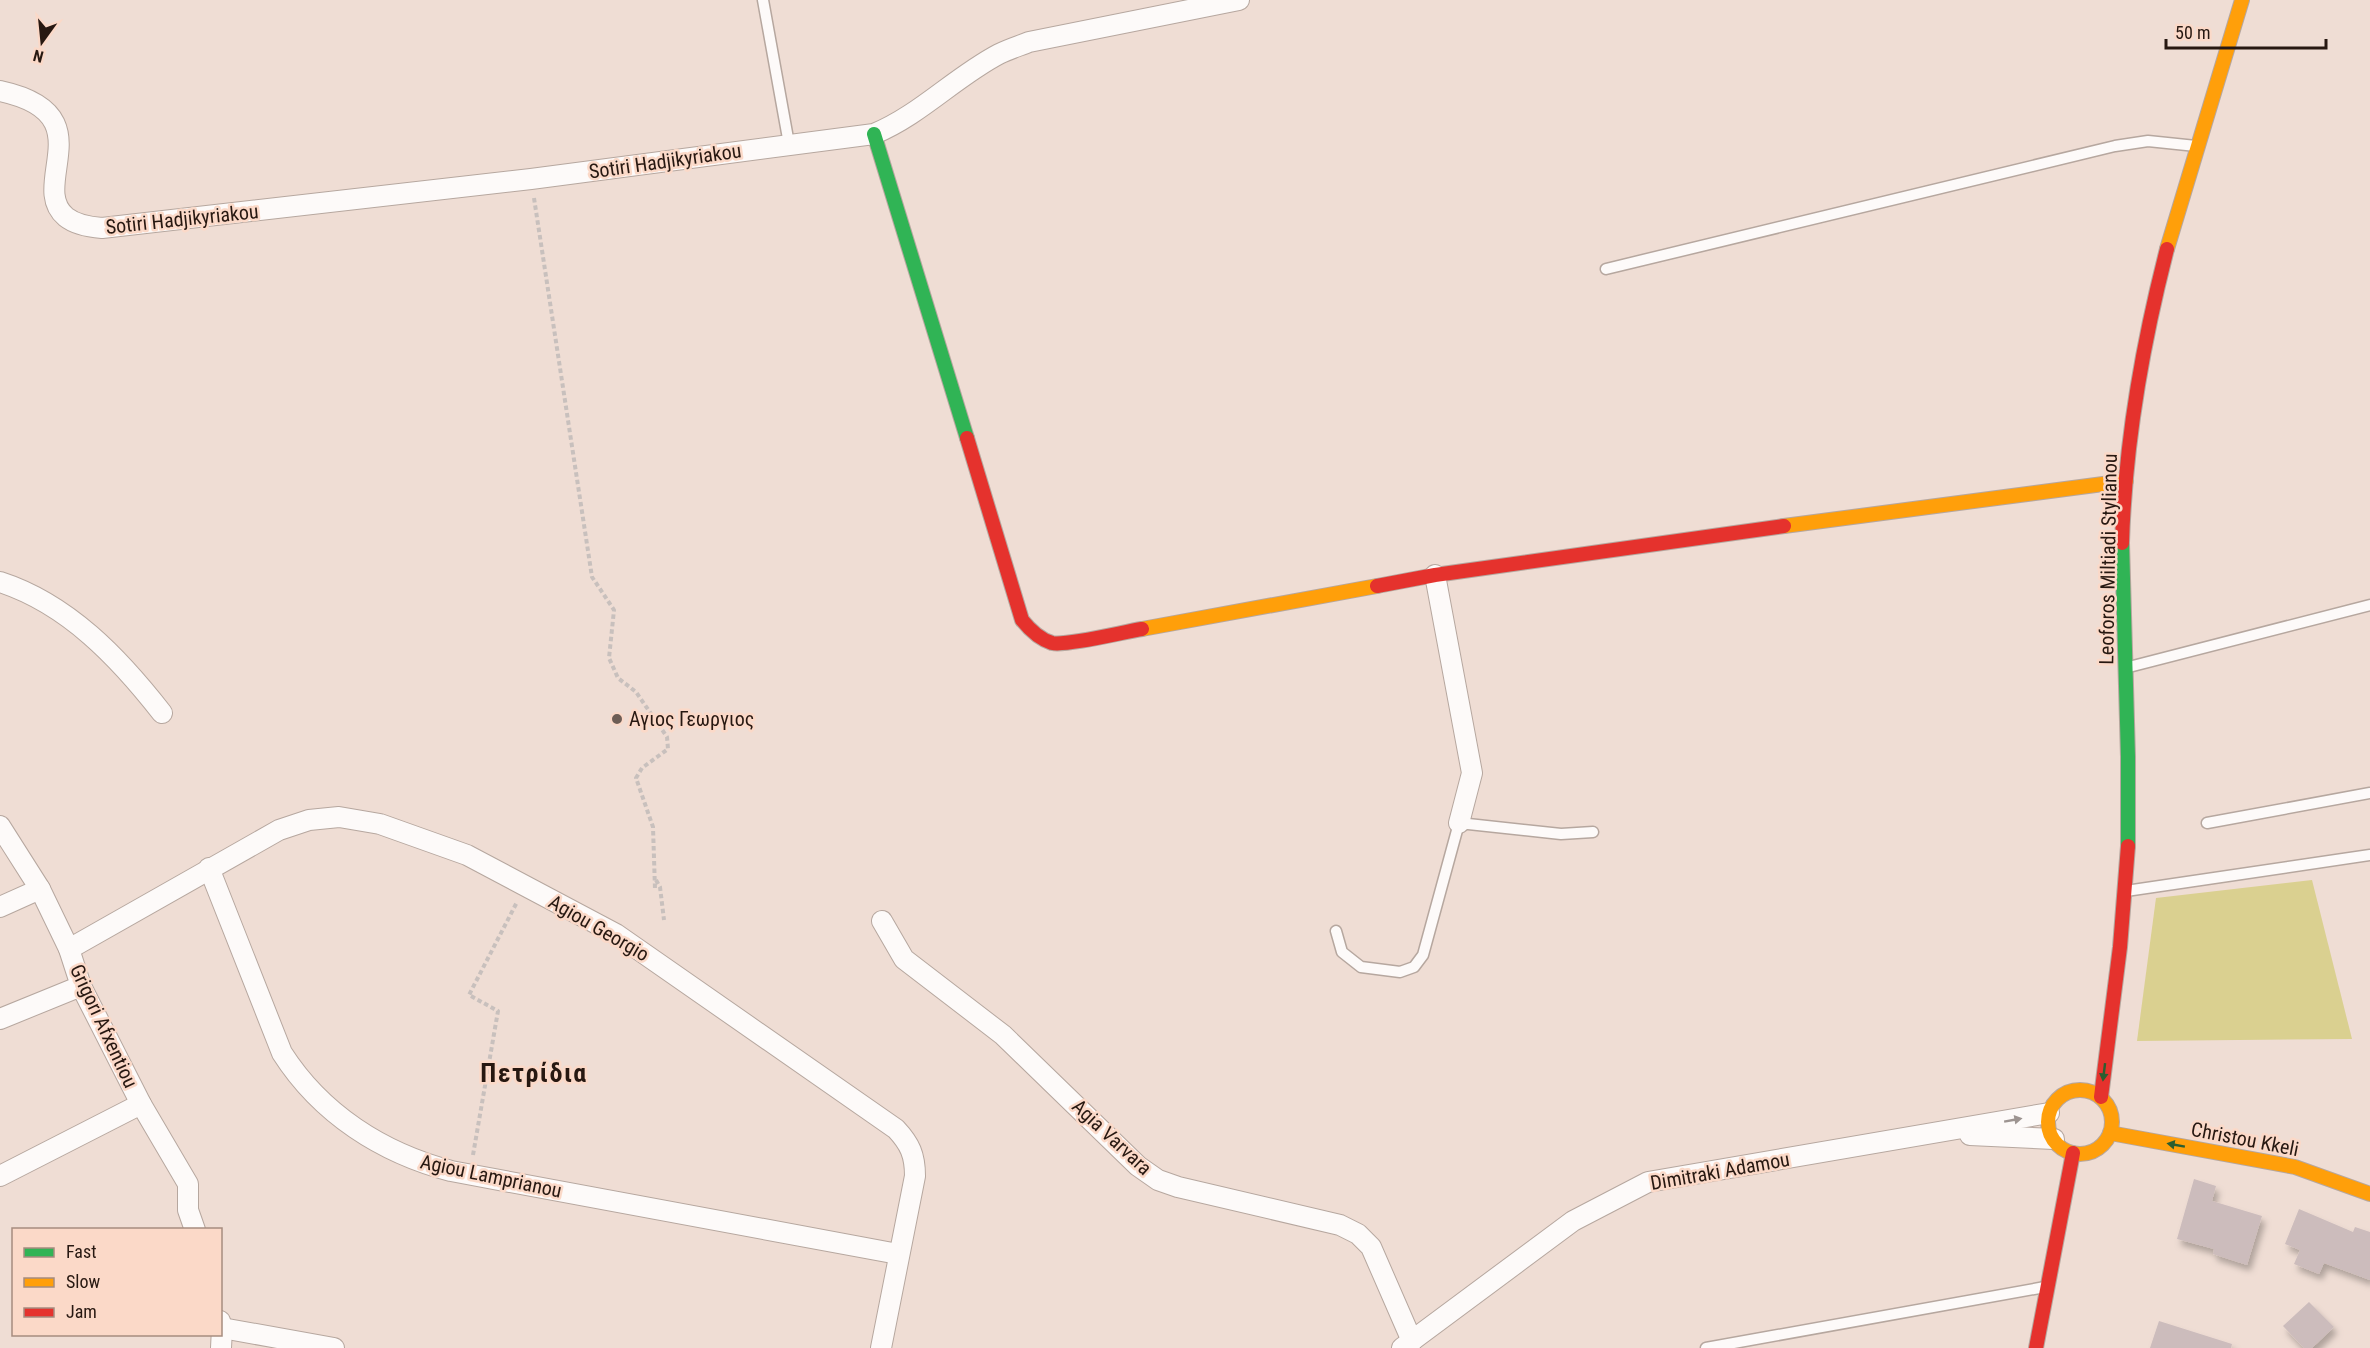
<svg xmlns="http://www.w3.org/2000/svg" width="2370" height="1348" font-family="'Roboto Condensed',sans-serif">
<defs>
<filter id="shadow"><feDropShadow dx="3.5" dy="6" stdDeviation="3" flood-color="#0004"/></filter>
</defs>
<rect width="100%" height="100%" fill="#efddd4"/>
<path fill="#dad090" d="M2312 880 2352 1039 2137 1041 2156 898Z"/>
<g fill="#ccbcbc" filter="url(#shadow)">
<path d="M2194 1179 2216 1186 2212 1201 2262 1216 2247 1265 2213 1254 2214 1249 2177 1239Z"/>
<path d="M2299 1209 2353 1232 2355 1227 2370 1232V1280L2324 1263 2319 1274 2294 1264 2300 1250 2285 1244Z"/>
<path d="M2309 1302 2334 1327 2312 1348H2304L2283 1326Z"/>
<path d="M2159 1321 2232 1344 2231 1348H2150Z"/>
</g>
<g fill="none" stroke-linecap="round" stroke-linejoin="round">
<g stroke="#b6a79f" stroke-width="13">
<g id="lane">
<path d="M763 0 789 144"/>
<path d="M1606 269 2115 146 2148 141 2196 146"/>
<path d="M2125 668 2370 605"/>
<path d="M2207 823 2370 793"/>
<path d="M2126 891 2370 855"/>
<path d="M1336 931 1342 952 1361 967 1400 972 1414 967 1423 955 1459 823 1561 834 1593 832"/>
<path d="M1706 1348 2045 1287"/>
</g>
</g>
<g stroke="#b6a79f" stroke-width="22">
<g id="street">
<path d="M0 91C107 114 27 185 66 217 76 225 89 227 102 228L531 179 874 134C920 115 955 77 999 54 1009 49 1019 46 1029 42L1239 0"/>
<path d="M1435 575 1472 773 1459 823"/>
<path d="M0 582C68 604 119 658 162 713"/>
<path d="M0 826 40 889 69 949 81 986 141 1104 188 1184V1210L195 1230"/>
<path d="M209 868 282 1053C321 1114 382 1153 451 1171L898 1254"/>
<path d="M0 907 40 889"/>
<path d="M882 921 904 959 1003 1035 1138 1166 1158 1180 1178 1187 1340 1225 1358 1234 1371 1247 1412 1341"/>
<path d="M69 949 279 830 309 820 339 817 380 824 467 855 616 934 896 1129C910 1144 915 1155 915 1176L881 1348"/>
<path d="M0 1019 81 986"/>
<path d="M1970 1135 2054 1139"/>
<path d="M0 1176 141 1104"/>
<path d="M220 1321 222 1328 221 1348"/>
<path d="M222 1328 334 1348"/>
<path d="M1402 1348 1573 1221 1648 1182 2049 1113"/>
</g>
</g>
<g stroke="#b6a79f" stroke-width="16">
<g id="fast">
<path d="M874 134 967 438"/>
<path d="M2122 543 2128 757V846"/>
</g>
</g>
<g stroke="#b6a79f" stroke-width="16">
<g id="slow">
<path d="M2167 249 2242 0"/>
<path d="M1784 526 2126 481"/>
<path d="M1142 629 1377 586"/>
<circle cx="2080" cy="1122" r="32"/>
<path d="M2110 1133 2295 1167 2370 1194"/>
</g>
</g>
<g stroke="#b6a79f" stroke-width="16">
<g id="jam">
<path d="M967 438 1022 620C1030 630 1039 639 1052 643 1067 646 1123 632 1142 629"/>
<path d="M2122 543C2125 443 2142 346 2167 249"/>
<path d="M1377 586 1435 575 1784 526"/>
<path d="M2101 1097 2120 947 2128 846"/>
<path d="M2036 1348 2073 1153"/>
</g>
</g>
<g stroke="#c8c0bd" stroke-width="4" stroke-dasharray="4.5 3" stroke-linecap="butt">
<path d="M534 198 592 577 614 610 609 658 618 678 636 692 667 737 668 749 642 768 636 778 653 827 655 889"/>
<path d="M656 880 660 887 664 920"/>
<path d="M473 1155 498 1011 469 995 517 902"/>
</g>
<use href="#lane" stroke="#fdfaf9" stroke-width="10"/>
<use href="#street" stroke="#fdfaf9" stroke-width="20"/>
<use href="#fast" stroke="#30b455" stroke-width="14"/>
<use href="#slow" stroke="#ff9f0a" stroke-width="14"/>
<use href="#jam" stroke="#e5322d" stroke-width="14"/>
</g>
<defs><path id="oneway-solid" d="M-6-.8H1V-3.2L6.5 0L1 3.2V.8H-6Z" transform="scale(1.5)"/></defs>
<g fill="#2b5e30">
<use href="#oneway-solid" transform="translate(2104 1072) rotate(97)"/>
<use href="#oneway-solid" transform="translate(2176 1145) rotate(-170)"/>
</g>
<use fill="#9d9491" href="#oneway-solid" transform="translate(2013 1120) rotate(-10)"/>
<circle fill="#6d5d55" stroke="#fbd9c8" stroke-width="2" cx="617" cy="719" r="6"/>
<g text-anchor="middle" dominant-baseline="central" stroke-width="5" stroke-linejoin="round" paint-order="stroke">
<g font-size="20" fill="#271811" stroke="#fbd9c8">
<text transform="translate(665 161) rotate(-8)">Sotiri Hadjikyriakou</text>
<text transform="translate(182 219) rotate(-6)">Sotiri Hadjikyriakou</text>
<text transform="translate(2108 559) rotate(-89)">Leoforos Miltiadi Stylianou</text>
<text transform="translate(599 928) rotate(30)">Agiou Georgio</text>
<text transform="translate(104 1026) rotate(65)">Grigori Afxentiou</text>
<text transform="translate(1112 1137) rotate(43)">Agia Varvara</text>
<text transform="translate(2245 1139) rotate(11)">Christou Kkeli</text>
<text transform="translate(1720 1171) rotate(-10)">Dimitraki Adamou</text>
<text transform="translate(491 1176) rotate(12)">Agiou Lamprianou</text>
</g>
<g font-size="20" fill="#271811" stroke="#fbd9c8" text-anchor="start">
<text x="629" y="719">Αγιος Γεωργιος</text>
</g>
<g font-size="26" font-weight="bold" letter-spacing="1.5" fill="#271811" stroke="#fbd9c8">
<text x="534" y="1073">Πετρίδια</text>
</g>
</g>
<rect x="12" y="1228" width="210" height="108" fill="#fbd9c8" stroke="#a68c7f" stroke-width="1.5"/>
<rect x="24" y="1248" width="30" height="9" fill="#30b455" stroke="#a68c7f" stroke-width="1.5"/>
<text x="66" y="1258" font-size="18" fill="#271811">Fast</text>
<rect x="24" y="1278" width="30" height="9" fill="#ff9f0a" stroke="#a68c7f" stroke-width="1.5"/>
<text x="66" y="1288" font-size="18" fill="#271811">Slow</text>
<rect x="24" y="1308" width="30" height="9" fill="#e5322d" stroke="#a68c7f" stroke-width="1.5"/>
<text x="66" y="1318" font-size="18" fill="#271811">Jam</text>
<g transform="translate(42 42) rotate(195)" stroke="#fbd9c8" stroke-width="4.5" paint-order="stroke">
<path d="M0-4.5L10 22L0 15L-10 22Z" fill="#271811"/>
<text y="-9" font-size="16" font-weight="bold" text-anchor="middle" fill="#271811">N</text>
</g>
<path d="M2166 39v9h160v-9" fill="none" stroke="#271811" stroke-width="3"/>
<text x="2175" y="39" font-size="18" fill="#271811" stroke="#fbd9c8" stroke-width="4.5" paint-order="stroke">50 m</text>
</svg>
